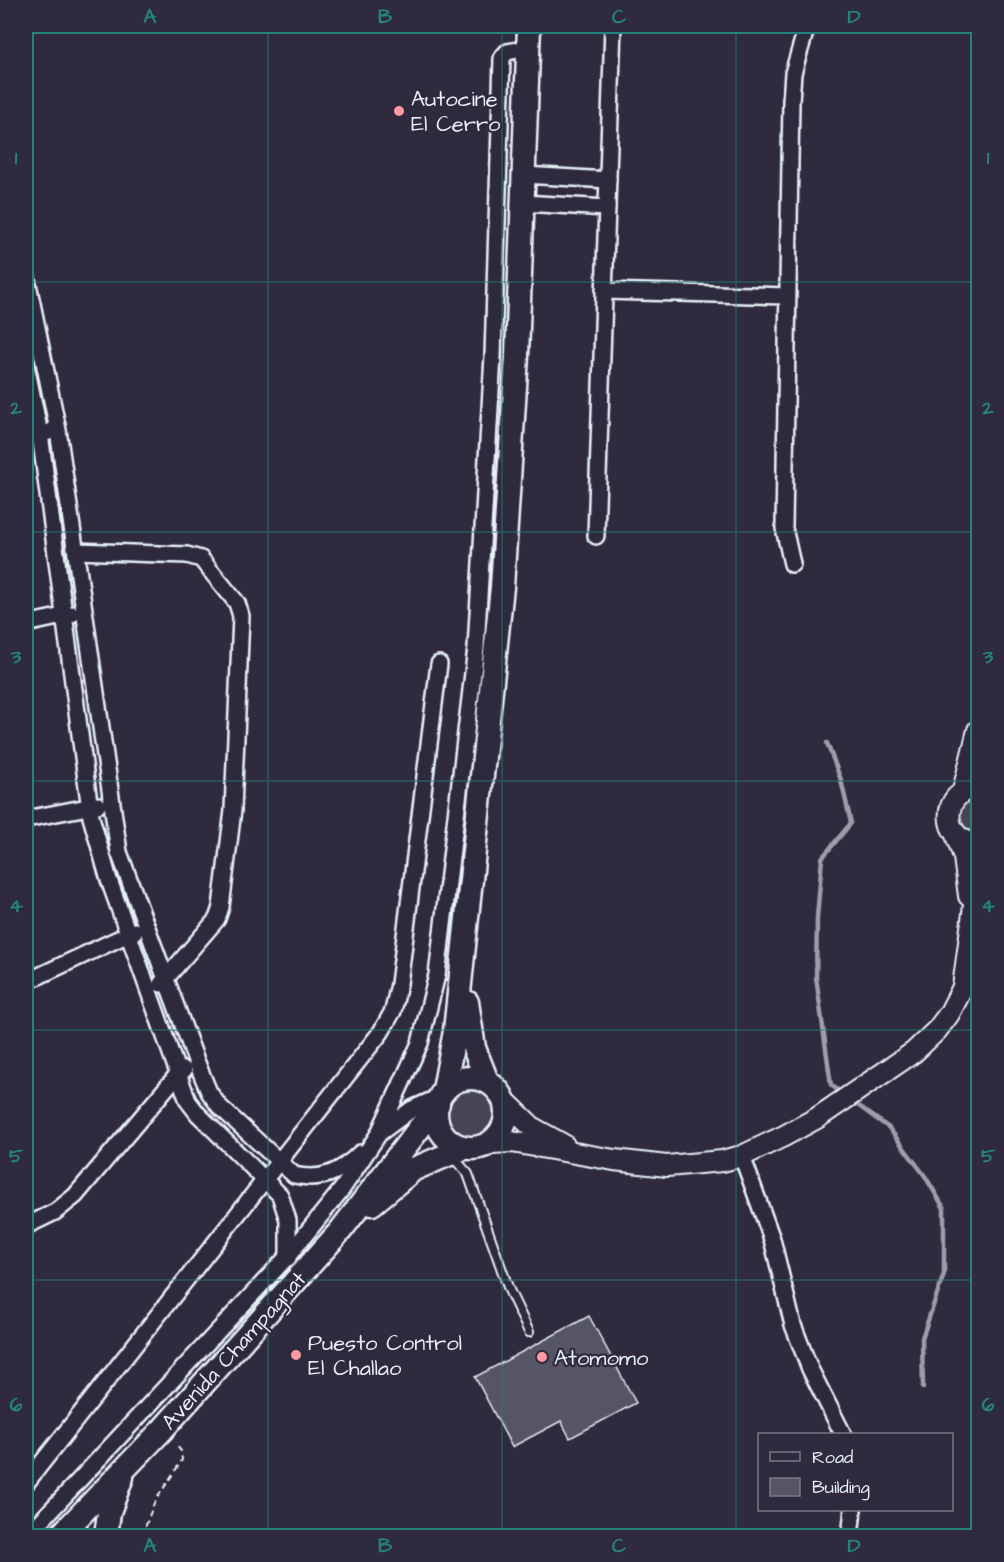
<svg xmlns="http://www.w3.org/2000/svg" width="1004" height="1562" font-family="'Architects Daughter',sans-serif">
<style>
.green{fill:#464455;stroke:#979aa6;stroke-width:1.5}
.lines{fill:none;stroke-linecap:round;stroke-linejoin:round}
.stream{stroke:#9c9fab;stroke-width:4.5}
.building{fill:#575565;stroke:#e8f1f8;stroke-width:1.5}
.service-casing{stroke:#e8f1f8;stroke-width:12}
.minor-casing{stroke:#e8f1f8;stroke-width:20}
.tertiary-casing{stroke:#e8f1f8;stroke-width:24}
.secondary-casing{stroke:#e8f1f8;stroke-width:27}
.path{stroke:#e8f1f8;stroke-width:2;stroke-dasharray:6 4.5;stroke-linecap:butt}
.service{stroke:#2f2a3d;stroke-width:8}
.minor{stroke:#2f2a3d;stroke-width:15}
.tertiary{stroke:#2f2a3d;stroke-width:20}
.secondary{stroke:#2f2a3d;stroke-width:22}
.grid{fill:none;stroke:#25827c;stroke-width:1.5;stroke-opacity:0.55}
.poi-dot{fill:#ff9aa2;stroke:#2f2a3d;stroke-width:2}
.labels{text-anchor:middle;stroke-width:4.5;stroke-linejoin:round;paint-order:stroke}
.poi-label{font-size:22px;fill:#e8f1f8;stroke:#2f2a3d;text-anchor:start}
.street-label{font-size:22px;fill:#e8f1f8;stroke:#2f2a3d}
.neatline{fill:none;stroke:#25827c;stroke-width:2}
.grid-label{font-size:20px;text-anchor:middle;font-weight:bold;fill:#25827c}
</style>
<rect width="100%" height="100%" fill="#2f2a3d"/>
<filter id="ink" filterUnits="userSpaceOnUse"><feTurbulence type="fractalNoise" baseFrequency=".0167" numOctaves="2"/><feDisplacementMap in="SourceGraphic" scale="12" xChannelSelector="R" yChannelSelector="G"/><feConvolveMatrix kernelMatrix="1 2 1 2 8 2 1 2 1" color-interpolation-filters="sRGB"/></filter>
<g filter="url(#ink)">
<g class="green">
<polygon points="978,792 978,839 965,837 955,804"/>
<circle cx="472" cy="1113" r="25"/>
</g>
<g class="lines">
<g class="stream">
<polyline points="827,743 841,780 851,823 822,858 817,918 816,977 831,1085 843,1094"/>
<polyline points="852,1101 889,1128 925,1176 944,1208 944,1274 922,1338 923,1388"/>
</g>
</g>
<polygon class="building" points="589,1316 636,1403 570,1438 561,1421 512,1447 475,1377"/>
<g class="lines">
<g class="service-casing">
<polyline id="service" points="453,1157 468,1174 509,1290 529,1332"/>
</g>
<g class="minor-casing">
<g id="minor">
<polyline points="524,175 608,180"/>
<polyline points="523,203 607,208"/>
<path d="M26,274L58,430L119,852L197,1063L209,1092L219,1106L294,1175C321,1181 340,1173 360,1153"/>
<polyline points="604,291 787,296"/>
<polyline points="26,365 40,434 91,817 109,880 188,1101 198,1114 280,1195 288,1220 288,1258"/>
<polyline points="26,436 49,432"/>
<polyline points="596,536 613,26"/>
<polyline points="76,551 187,555 201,559 237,603 241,616 233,810 221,907 217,919 161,984"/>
<polyline points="792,564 784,528 791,101 793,73 807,26"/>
<polyline points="26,624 72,614"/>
<polyline points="26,819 98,805"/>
<polyline points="26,982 135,931"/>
<polyline points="381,1132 412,1109 439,1097"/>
<polyline points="742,1156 772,1239 793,1325 810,1369 843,1434"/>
<polyline points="26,1226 55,1212 75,1196 178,1074 184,1070"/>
<polyline points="26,1483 381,1032 393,1011 399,984 439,664"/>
<polyline points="27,1536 288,1256 342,1189 378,1135 420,1043 437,975 476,648 493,356 502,58 507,52 528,48"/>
<polyline points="850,1536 853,1510"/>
</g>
</g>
<g class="tertiary-casing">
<g id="tertiary">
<path d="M978,788C940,789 940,843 978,843"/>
<polyline points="963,791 978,730"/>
<polyline points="956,835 964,857 969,896"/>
<polyline points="505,1101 533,1128 564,1145"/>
<polyline points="491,1143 512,1142 614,1160 667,1166 722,1161 742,1156 784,1136 817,1118 914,1052 937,1030 949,1014 963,987 978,876"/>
</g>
</g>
<g class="secondary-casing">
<g id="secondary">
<polyline points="467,1002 474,1048 487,1081"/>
<circle cx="471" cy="1113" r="35"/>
<polyline points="444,1090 455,1031 502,587 517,356 529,26"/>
<polyline points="372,1204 414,1169 464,1148"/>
<polyline points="60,1536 162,1430 341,1230 438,1104"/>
<polyline points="106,1536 109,1512 122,1477"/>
</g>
</g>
<polyline class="path" points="142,1536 154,1503 182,1460 181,1451 175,1444"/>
<use href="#service" class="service"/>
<use href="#minor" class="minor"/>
<use href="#tertiary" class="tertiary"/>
<use href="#secondary" class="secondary"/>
</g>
</g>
<path class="grid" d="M268,26V1536M502,26V1536M736,26V1536M26,282H978M26,532H978M26,781H978M26,1030H978M26,1280H978"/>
<g class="poi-dot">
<circle cx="399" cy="111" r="6"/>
<circle cx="296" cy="1355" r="6"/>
<circle cx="542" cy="1357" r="6"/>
</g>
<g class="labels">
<g class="poi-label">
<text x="411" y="106">Autocine<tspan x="411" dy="25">El Cerro</tspan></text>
<text x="308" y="1350">Puesto Control<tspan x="308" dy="25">El Challao</tspan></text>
<text x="554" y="1365">Atomomo</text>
</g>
<g class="street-label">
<text transform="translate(233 1350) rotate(-48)" y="8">Avenida Champagnat</text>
</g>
</g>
<rect width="1004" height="1562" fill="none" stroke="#2f2a3d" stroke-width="66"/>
<rect x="758" y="1433" width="195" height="78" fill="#2f2a3d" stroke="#797a88" stroke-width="1.5"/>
<rect x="770" y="1452" width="30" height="9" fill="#2f2a3d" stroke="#797a88" stroke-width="1.5"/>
<text x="812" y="1463" font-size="18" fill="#e8f1f8">Road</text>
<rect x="770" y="1478" width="30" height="18" fill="#575565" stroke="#797a88" stroke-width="1.5"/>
<text x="812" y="1493" font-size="18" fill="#e8f1f8">Building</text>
<rect x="33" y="33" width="938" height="1496" class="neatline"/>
<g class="grid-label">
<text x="150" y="23">A</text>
<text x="385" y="23">B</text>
<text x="619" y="23">C</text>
<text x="854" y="23">D</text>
<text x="16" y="164">1</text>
<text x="988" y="164">1</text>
<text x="16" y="414">2</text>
<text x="988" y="414">2</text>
<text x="16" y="663">3</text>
<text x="988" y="663">3</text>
<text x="16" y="912">4</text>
<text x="988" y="912">4</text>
<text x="16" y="1162">5</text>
<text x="988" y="1162">5</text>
<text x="16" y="1411">6</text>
<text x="988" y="1411">6</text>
<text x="150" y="1552">A</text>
<text x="385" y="1552">B</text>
<text x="619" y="1552">C</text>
<text x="854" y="1552">D</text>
</g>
</svg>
